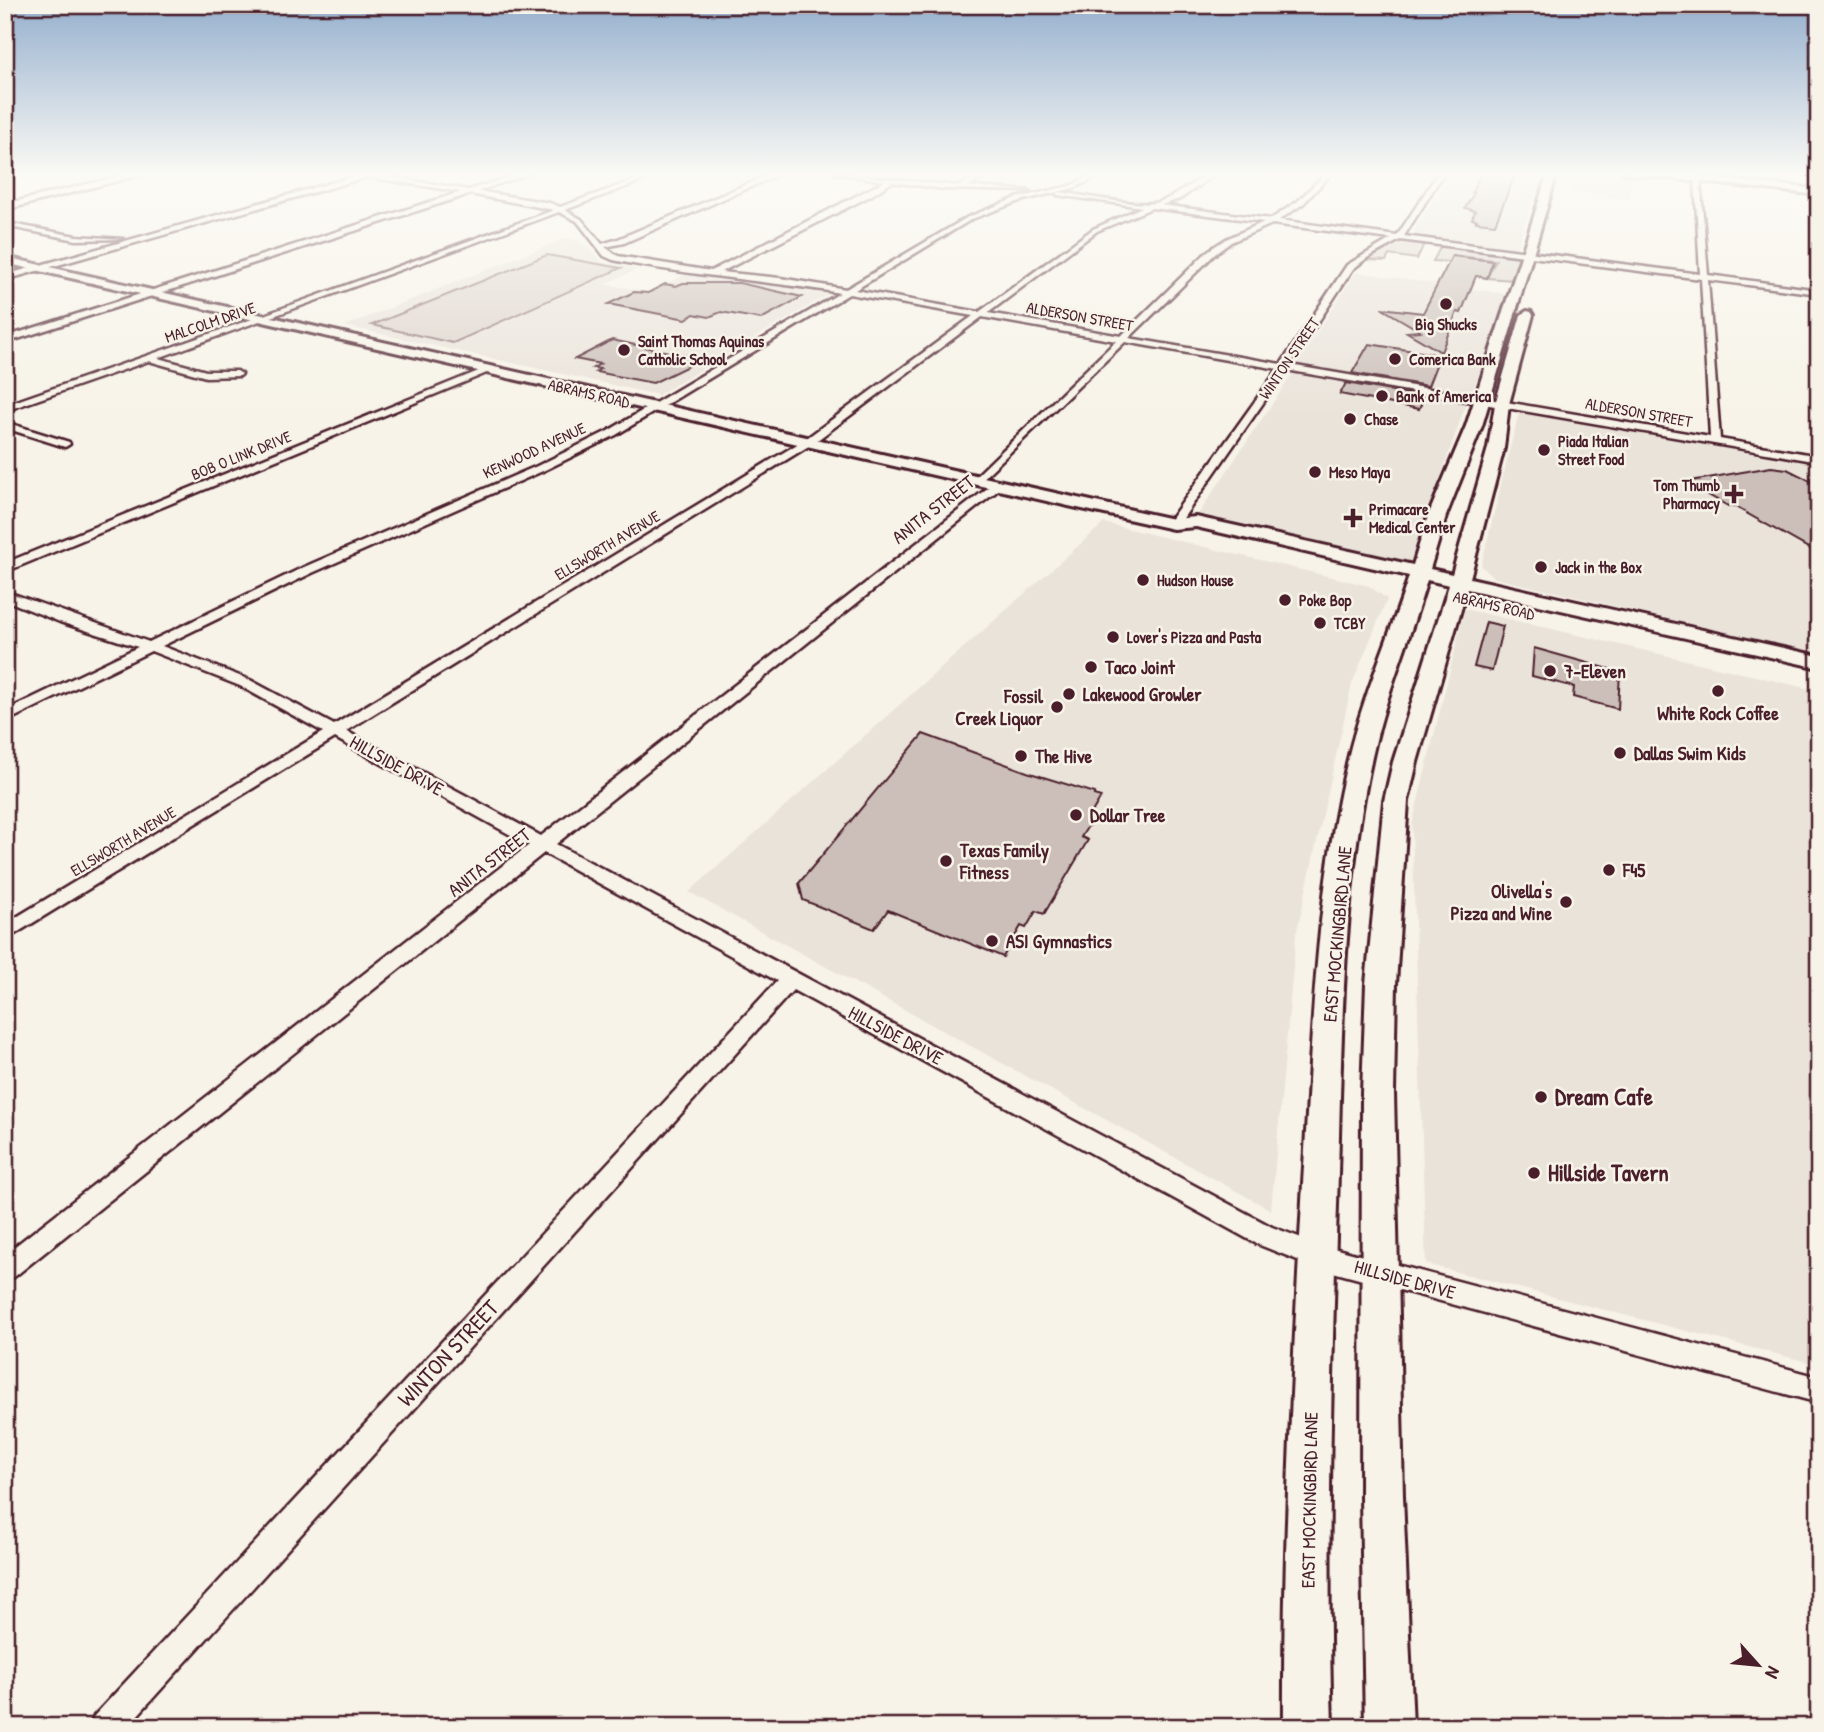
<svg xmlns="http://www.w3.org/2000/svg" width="1824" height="1732" font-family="'Patrick Hand',sans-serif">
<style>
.built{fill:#eae3da}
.green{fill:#ded4cc;stroke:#947a7c;stroke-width:2}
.building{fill:#ccbfb9;stroke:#4a1f2b;stroke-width:2}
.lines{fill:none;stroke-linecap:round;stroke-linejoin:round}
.minor-casing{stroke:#4a1f2b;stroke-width:5}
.tertiary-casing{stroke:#4a1f2b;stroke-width:5}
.secondary-casing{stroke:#4a1f2b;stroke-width:6}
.minor{fill:#f7f3e8;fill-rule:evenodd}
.tertiary{fill:#f7f3e8;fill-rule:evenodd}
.secondary{fill:#f7f3e8;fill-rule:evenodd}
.poi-dot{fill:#4a1f2b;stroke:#f7f3e8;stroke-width:2.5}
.labels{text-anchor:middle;stroke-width:5;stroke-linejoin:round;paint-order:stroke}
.far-street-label{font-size:16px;fill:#4a1f2b;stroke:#f7f3e8}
.far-poi-label{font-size:16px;font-weight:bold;fill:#4a1f2b;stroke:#f7f3e8;text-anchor:start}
.street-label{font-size:19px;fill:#4a1f2b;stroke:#f7f3e8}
.poi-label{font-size:19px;font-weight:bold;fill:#4a1f2b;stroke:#f7f3e8;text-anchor:start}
.near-poi-label{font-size:23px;font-weight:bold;fill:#4a1f2b;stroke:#f7f3e8;text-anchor:start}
.near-street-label{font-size:23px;fill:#4a1f2b;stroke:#f7f3e8}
</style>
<rect width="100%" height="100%" fill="#f7f3e8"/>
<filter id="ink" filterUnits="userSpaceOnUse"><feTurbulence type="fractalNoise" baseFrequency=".0143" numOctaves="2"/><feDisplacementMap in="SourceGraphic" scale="14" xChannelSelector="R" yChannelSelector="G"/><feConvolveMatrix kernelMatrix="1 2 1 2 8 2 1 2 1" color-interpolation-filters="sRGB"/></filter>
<g filter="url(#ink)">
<g class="built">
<polygon points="1449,173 1543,173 1516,249 1411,236"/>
<polygon points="1577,173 1632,176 1630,199 1571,193"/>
<polygon points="566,238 580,241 603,262 638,269 605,284 648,292 687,274 721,280 760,281 829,294 658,395 345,326"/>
<polygon points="1356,272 1508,294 1471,395 1296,365"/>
<polygon points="1293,373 1466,404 1410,564 1197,516"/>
<polygon points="1519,412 1819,465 1819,654 1495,578 1481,566"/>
<polygon points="1104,523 1369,586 1387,599 1352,684 1296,935 1271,1210 689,892"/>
<polygon points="1465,609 1819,691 1819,1365 1426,1264 1412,825"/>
</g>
<g class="green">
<polygon points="1403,240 1520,255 1513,280 1487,278 1496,260 1452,255 1449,262 1433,261 1441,246 1424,244 1417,259 1389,255 1386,261 1367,260"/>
<polygon points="547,255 621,268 453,343 372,325"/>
</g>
<g class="building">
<polygon points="1481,173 1516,173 1495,224 1476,222 1477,220 1472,219 1475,211 1465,208 1474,193 1472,192"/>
<polygon points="1452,256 1493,261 1487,278 1476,276 1461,313 1457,312 1441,352 1407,332 1420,331 1381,308 1423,313"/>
<polygon points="683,283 739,283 802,297 761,319 721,312 709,317 694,314 686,319 608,304 634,292 648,293 665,284 676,286"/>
<polygon points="612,340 697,358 688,363 692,364 653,383 596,372 600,369 593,368 600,364 575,359"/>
<polygon points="1369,344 1440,355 1428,386 1352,373"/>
<polygon points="1346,383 1424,397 1419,409 1340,394"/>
<polygon points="1771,467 1787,469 1819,485 1819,554 1732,505 1728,506 1685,482"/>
<polygon points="1486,622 1503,626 1492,671 1474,667"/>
<polygon points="1534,648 1620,672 1618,709 1573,697 1574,687 1532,676"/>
<polygon points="923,734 1027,772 1095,793 1094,795 1101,797 1086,822 1090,823 1081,837 1088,840 1044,914 1036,911 1026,928 1021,926 1003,957 888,910 874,929 803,900 799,883"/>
</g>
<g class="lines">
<g class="minor-casing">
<g id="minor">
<path d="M353,173H368L469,190L521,173H531L478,191L550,203L560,207L654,173H663L565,210L581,219L602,244L618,239L773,173H782L624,243L605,247L618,256L711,271L885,181L833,173L959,186L983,173H991L968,186L1030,191L944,189L892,182L872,195L721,272L780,278L846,289L968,217L1016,198L1070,186L1096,173H1104L1074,188L1020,201L972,219L855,290L979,312L1093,229L1142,207L1057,195L1059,192C1081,195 1134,206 1153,203C1177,200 1199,173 1217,173L1180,199L1161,205L1271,219L1298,201L1326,173H1332L1303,204L1279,220L1397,236L1438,173H1444L1404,236L1700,274L1695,180L1700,179L1708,275L1819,290V294L1708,280L1720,439L1819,456V462L1286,370L1177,527L1173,528L1167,524L1278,369L1125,342L978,483L974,482V478L1116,341L982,317L812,444L346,731L541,836L994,483H1002V487L556,844L1272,1227L1318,1244L1819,1377V1403L1318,1268L1257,1244L793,990L127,1727H89L94,1716L777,981L544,853L14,1277L5,1281V1254L529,845L335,738L5,940V924L323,732L240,686L151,651L5,722V711L138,647L60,622L5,600V591L149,642L304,567L537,466L608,431L840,293C765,280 688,276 613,260L604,256L577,221L559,212L158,358L206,371H237L242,374L240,376L206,377L149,361L5,411V405L261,316L554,210L470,194L5,343V337L461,192L368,177L5,280V275L359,175ZM1152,208L1264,222L1226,239L1209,250L1121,336L988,313L1097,231ZM1272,224L1391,239L1347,265L1281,364L1129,338L1215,254L1231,242ZM1400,240L1701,279L1710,437L1290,365L1353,269L1367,258ZM849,294L973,316L804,440L334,725L250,680L162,646L312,573L545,470L616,435Z"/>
<polygon points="1814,173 1819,173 1819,180 1817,179"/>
<polygon points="12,224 76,236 123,239 76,240 10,227"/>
<polygon points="486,368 494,370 5,572 5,563"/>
<polygon points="5,422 69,442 70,444 65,447 5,428"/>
</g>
</g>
<g class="tertiary-casing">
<polygon id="tertiary" points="133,173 148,173 5,210 5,204"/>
</g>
<g class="secondary-casing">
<g id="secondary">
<path d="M1548,173H1557L1482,426L1446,516L1430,569L1452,574L1488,448L1495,404L1521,315L1527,311L1531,312L1533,315L1509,404L1504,448L1470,578L1819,656V668L1467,589L1417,762L1408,801L1396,984L1394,1093L1403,1496L1413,1727H1365L1361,1496L1362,1093L1366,984L1384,801L1393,762L1449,585L1427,580C1410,639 1385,696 1372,757C1342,894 1342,1035 1338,1174C1332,1358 1326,1542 1332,1727H1284C1283,1545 1293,1364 1303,1183C1312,1041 1315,897 1348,759C1363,695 1390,637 1409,576L1196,527L1173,529L1073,507L5,263V257L1073,497L1173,519L1196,517L1413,565L1428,516L1466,426Z"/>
<polygon points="1623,173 1657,173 1819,189 1819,195"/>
</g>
</g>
<use href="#minor" class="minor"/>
<use href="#tertiary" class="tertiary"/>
<use href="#secondary" class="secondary"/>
</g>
</g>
<linearGradient id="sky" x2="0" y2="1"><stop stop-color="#96b0ce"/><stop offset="0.42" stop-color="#fbfaf5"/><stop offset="1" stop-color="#fbfaf5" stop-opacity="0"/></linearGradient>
<rect width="1824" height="416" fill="url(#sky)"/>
<g class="poi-dot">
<circle cx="1446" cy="304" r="7"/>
<circle cx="624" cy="350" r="7"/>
<circle cx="1395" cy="359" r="7"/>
<circle cx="1382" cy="396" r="7"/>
<circle cx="1350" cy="419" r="7"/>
<circle cx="1544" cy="450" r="7"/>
<circle cx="1315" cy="472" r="7"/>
<path d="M1730.5 483.5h7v7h7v7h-7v7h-7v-7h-7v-7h7z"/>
<path d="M1349.5 507.5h7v7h7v7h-7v7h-7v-7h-7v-7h7z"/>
<circle cx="1541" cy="567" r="7"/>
<circle cx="1143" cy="580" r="7"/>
<circle cx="1285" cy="600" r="7"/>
<circle cx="1320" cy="623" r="7"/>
<circle cx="1113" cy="637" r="7"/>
<circle cx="1091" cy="667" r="7"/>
<circle cx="1550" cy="671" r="7"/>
<circle cx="1718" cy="691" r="7"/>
<circle cx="1069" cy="694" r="7"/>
<circle cx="1057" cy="707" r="7"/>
<circle cx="1620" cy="753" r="7"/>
<circle cx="1021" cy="756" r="7"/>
<circle cx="1076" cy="815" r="7"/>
<circle cx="946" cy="861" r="7"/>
<circle cx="1609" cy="870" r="7"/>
<circle cx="1566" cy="902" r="7"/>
<circle cx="992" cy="941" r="7"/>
<circle cx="1541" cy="1097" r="7"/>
<circle cx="1534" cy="1173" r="7"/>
</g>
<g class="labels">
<g class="far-street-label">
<text transform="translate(1080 316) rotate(10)" y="6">ALDERSON STREET</text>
<text transform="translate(210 322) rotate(-19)" y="6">MALCOLM DRIVE</text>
<text transform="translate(1289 358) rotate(-56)" y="6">WINTON STREET</text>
<text transform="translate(589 393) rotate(13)" y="6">ABRAMS ROAD</text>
<text transform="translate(1639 412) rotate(10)" y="6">ALDERSON STREET</text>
<text transform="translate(534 450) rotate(-25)" y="6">KENWOOD AVENUE</text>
<text transform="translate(241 455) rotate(-22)" y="6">BOB O LINK DRIVE</text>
<text transform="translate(607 545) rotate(-31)" y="6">ELLSWORTH AVENUE</text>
<text transform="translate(1494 605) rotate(13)" y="6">ABRAMS ROAD</text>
<text transform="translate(123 841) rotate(-31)" y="6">ELLSWORTH AVENUE</text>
</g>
<g class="far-poi-label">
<text x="1446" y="330" text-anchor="middle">Big Shucks</text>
<text x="638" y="347">Saint Thomas Aquinas<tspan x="638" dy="18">Catholic School</tspan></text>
<text x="1409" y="365">Comerica Bank</text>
<text x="1396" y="402">Bank of America</text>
<text x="1364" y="425">Chase</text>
<text x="1558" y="447">Piada Italian<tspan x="1558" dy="18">Street Food</tspan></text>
<text x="1329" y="478">Meso Maya</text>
<text x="1720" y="491" text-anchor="end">Tom Thumb<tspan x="1720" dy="18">Pharmacy</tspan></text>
<text x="1369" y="515">Primacare<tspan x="1369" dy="18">Medical Center</tspan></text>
<text x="1555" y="573">Jack in the Box</text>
<text x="1157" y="586">Hudson House</text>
<text x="1299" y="606">Poke Bop</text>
<text x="1334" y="629">TCBY</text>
<text x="1127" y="643">Lover's Pizza and Pasta</text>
</g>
<g class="street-label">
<text transform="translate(933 509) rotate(-38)" y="7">ANITA STREET</text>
<text transform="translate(397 765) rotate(29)" y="7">HILLSIDE DRIVE</text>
<text transform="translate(489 862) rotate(-38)" y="7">ANITA STREET</text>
<text transform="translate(1337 934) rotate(-85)" y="7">EAST MOCKINGBIRD LANE</text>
<text transform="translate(896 1035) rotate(28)" y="7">HILLSIDE DRIVE</text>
<text transform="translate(1405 1279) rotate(15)" y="7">HILLSIDE DRIVE</text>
<text transform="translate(1309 1500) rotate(-89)" y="7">EAST MOCKINGBIRD LANE</text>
</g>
<g class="poi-label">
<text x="1105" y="674">Taco Joint</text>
<text x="1564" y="678">7-Eleven</text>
<text x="1083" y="701">Lakewood Growler</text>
<text x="1043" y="703" text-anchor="end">Fossil<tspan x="1043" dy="22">Creek Liquor</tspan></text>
<text x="1718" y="720" text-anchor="middle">White Rock Coffee</text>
<text x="1634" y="760">Dallas Swim Kids</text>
<text x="1035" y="763">The Hive</text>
<text x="1090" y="822">Dollar Tree</text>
<text x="960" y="857">Texas Family<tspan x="960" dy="22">Fitness</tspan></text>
<text x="1623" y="877">F45</text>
<text x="1552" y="898" text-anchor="end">Olivella's<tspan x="1552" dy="22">Pizza and Wine</tspan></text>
<text x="1006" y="948">ASI Gymnastics</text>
</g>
<g class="near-poi-label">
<text x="1555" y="1105">Dream Cafe</text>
<text x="1548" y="1181">Hillside Tavern</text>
</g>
<g class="near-street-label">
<text transform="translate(448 1353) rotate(-47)" y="8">WINTON STREET</text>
</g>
</g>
<rect width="1824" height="1732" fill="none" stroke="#f7f3e8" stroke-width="28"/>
<rect x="14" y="14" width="1796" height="1704" fill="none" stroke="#4a1f2b" stroke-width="2.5" filter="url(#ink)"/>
<g transform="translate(1758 1665) rotate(117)" stroke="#f7f3e8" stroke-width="5" paint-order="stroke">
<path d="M0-5L12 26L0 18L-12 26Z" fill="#4a1f2b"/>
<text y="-10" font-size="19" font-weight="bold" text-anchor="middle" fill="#4a1f2b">N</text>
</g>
</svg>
